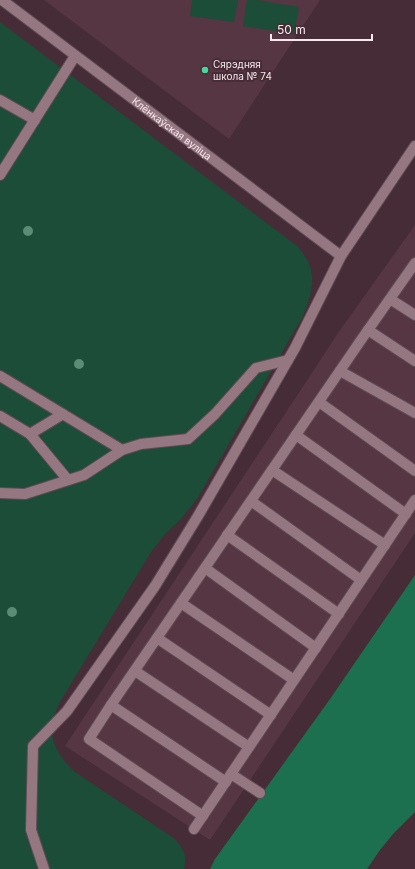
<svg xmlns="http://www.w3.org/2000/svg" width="415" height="869" font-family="Inter,sans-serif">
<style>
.built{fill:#553642}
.green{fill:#1b4d38}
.forest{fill:#1c704f}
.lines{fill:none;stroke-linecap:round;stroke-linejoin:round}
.minor-casing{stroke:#604b54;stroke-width:12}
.minor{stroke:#957782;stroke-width:10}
.tree{fill:#5b8c75}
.poi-dot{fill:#4bd49b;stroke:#462c36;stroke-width:1.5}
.labels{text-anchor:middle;stroke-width:4;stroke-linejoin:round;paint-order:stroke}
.poi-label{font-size:10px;fill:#f8e7ed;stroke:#462c36;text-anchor:start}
.street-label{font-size:10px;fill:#f8e7ed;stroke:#462c36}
</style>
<rect width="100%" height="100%" fill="#462c36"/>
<g class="built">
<polygon points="44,0 320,0 229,139"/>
<polygon points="415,225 415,533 210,840 65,746 308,379 338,333"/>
</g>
<g class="green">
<polygon points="192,0 238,0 234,22 190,16"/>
<polygon points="247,0 257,0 299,7 294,34 243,26"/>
<path d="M0,22L297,246C303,253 309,261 311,270C315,286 308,304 302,318L197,499L181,519L165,534L151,552L60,702C58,707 55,712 54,717C47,739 59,757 75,772L175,839C184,850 187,854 184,869H0Z"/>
</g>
<polygon class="forest" points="415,575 415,812 393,834 380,850 367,869 210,869 215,859 330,699"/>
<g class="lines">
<g class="minor-casing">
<g id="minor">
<path id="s1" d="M2,0L341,256"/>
<polyline points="0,100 35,120"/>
<polyline points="0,175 75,56"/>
<polyline points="390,299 415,315"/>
<polyline points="368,330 415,361"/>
<polyline points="340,371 415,413"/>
<polyline points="0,376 122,450"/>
<polyline points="319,402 415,471"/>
<polyline points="0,416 30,434 63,414"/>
<polyline points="30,434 68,480"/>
<polyline points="296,435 406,514"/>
<polyline points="272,470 385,545"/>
<polyline points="0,493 25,494 84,475 122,450 141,444 188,439 215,414 256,368 288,360"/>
<polyline points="251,501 361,580"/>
<polyline points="227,535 339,614"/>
<polyline points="205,568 316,648"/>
<polyline points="181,603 294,680"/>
<polyline points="157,638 271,715"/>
<polyline points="135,671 249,747"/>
<polyline points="111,705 226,782"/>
<polyline points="231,774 260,793"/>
<polyline points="203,816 89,739 111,705 361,340 415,263"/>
<polyline points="194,829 415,500"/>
<polyline points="44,869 31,830 33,746 67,711 155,586 198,516 295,348 341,256 415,146"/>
</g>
</g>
<use href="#minor" class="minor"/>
</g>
<g class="tree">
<circle cx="28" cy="231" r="5"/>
<circle cx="79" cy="364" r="5"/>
<circle cx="12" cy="612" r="5"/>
</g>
<circle class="poi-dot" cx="205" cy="70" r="4"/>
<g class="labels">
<g class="poi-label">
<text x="213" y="68">Сярэдняя<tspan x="213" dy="12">школа № 74</tspan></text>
</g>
<g class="street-label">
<text dy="4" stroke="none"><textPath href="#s1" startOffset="213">Клёнкаўская вуліца</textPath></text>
</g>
</g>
<path d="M271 34v6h101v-6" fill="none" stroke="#f8e7ed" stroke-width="2"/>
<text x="277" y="34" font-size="12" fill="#f8e7ed" stroke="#462c36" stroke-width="3" paint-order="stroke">50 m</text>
</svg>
